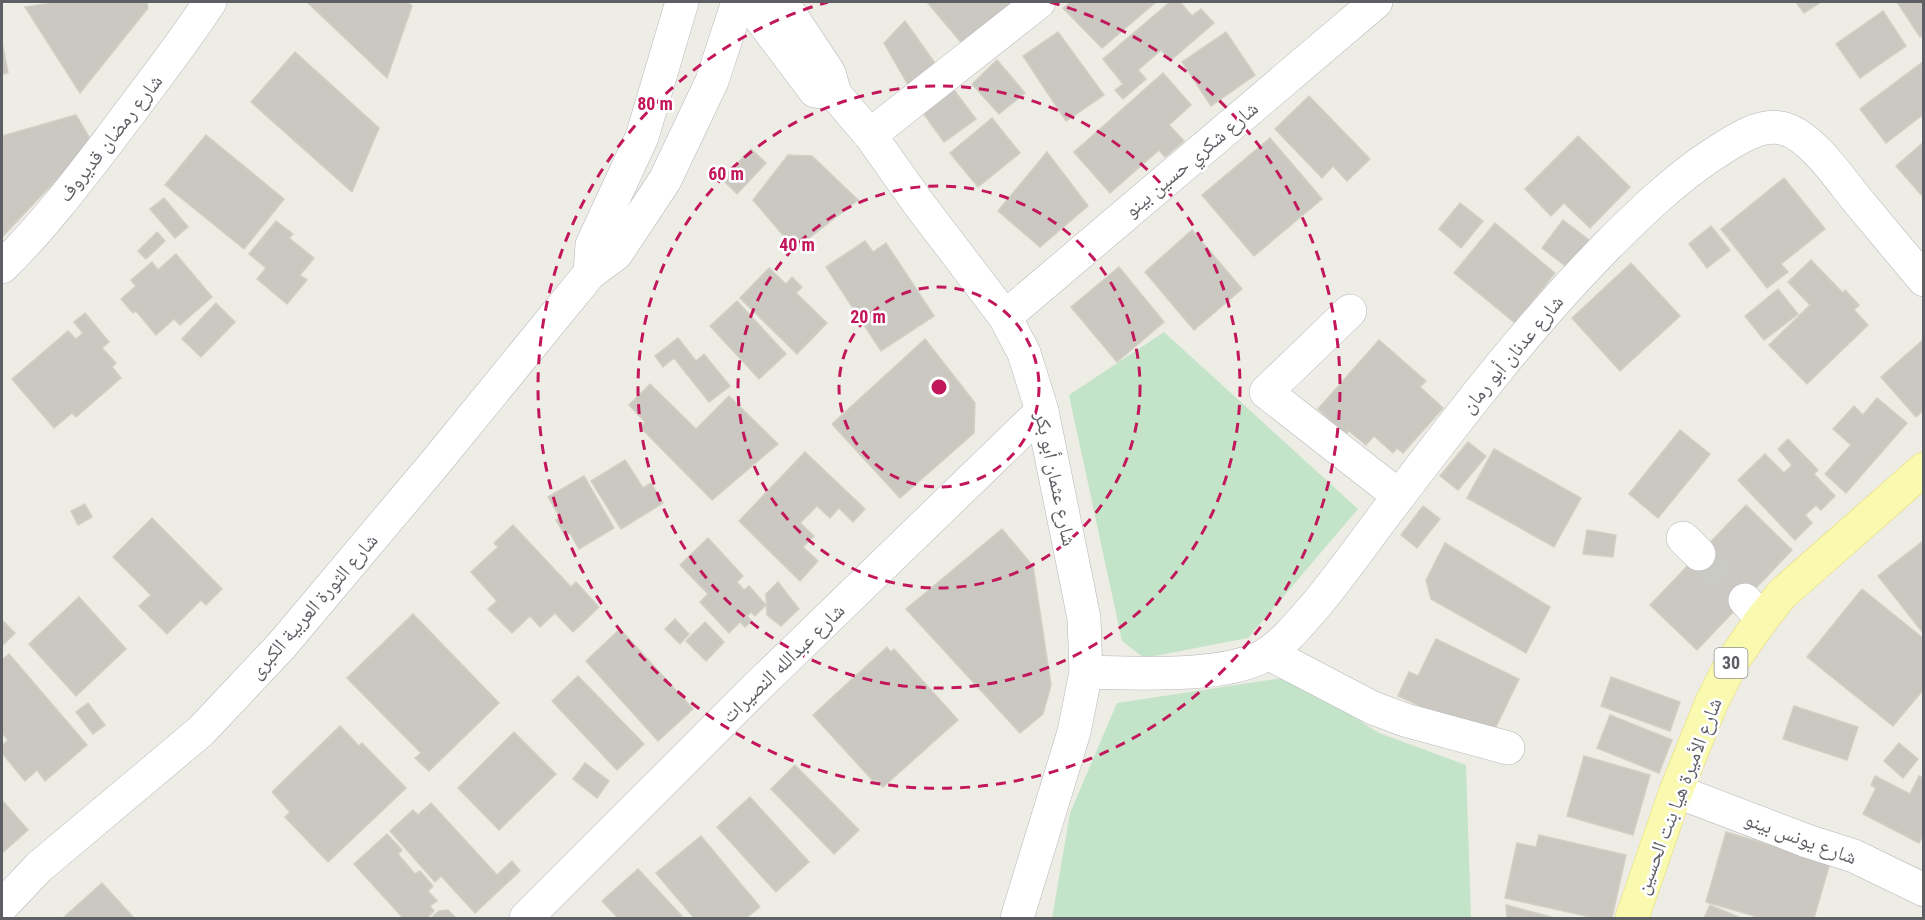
<svg xmlns="http://www.w3.org/2000/svg" width="1925" height="920" font-family="'Roboto Condensed','Noto Naskh Arabic',sans-serif">
<style>
.green{fill:#c3e4c9}
.building{fill:#cac8c1;stroke:#d2d0c4;stroke-width:1.5}
.lines{fill:none;stroke-linecap:round;stroke-linejoin:round}
.minor-tunnel{stroke:#cacac5;stroke-width:33;stroke-dasharray:33 16;stroke-linecap:butt}
.minor-casing{stroke:#b5b6bb;stroke-width:34}
.major-casing{stroke:#e7d765;stroke-width:34}
.minor{stroke:#fff;stroke-width:33}
.major{stroke:#f9f9af;stroke-width:33}
.ring{fill:none;stroke:#c2185b;stroke-width:3;stroke-dasharray:10 8}
.labels{text-anchor:middle;stroke-width:5;stroke-linejoin:round;paint-order:stroke}
.shield{fill:#fff;stroke:#8e8f92;stroke-width:1.5}
.shield-label{font-size:18px;font-weight:bold;fill:#5d5f64}
.street-label{font-size:20px;fill:#5d5f64;stroke:#fff}
.centre{fill:#c2185b;stroke:#fff;stroke-width:3}
.ring-label{font-size:18px;text-anchor:middle;font-weight:bold;fill:#c2185b;stroke:#fff;stroke-width:5;stroke-linejoin:round;paint-order:stroke}
</style>
<rect width="100%" height="100%" fill="#eeede5"/>
<g class="green">
<polygon points="1164,332 1358,509 1248,638 1144,658 1122,641 1069,395"/>
<polygon points="1289,677 1379,733 1466,765 1471,918 1052,918 1070,813 1117,703"/>
</g>
<g class="building">
<polygon points="57,2 147,2 148,8 80,93 25,7"/>
<polygon points="307,2 407,2 412,6 387,78"/>
<polygon points="927,2 1017,2 964,46"/>
<polygon points="1071,2 1156,2 1102,48 1063,8"/>
<polygon points="1170,2 1180,2 1192,16 1201,9 1214,23 1171,60 1161,50 1138,70 1146,79 1123,99 1115,90 1123,84 1103,59"/>
<polygon points="1796,2 1821,2 1804,13"/>
<polygon points="1897,2 1924,2 1924,34 1920,37"/>
<polygon points="1883,11 1906,46 1860,78 1836,44"/>
<polygon points="905,21 937,66 911,90 884,43"/>
<polygon points="1058,32 1104,95 1066,121 1023,56"/>
<polygon points="1226,32 1255,75 1211,106 1182,62"/>
<polygon points="2,42 8,73 2,74"/>
<polygon points="295,52 379,128 352,192 251,102"/>
<polygon points="997,60 1025,93 999,114 972,84"/>
<polygon points="1924,61 1924,114 1886,143 1860,109"/>
<polygon points="1163,73 1191,105 1169,125 1184,141 1165,157 1159,150 1110,193 1074,152"/>
<polygon points="954,90 976,119 944,142 923,113"/>
<polygon points="1309,96 1370,159 1347,181 1333,166 1322,178 1275,129"/>
<polygon points="76,115 92,142 2,237 2,136"/>
<polygon points="992,118 1020,153 978,187 950,153"/>
<polygon points="206,135 284,199 244,249 165,185"/>
<polygon points="1578,136 1630,187 1590,228 1564,203 1551,216 1525,189"/>
<polygon points="1270,138 1322,199 1254,256 1202,195"/>
<polygon points="1924,142 1924,198 1896,166"/>
<polygon points="751,149 766,163 737,194 722,179"/>
<polygon points="1047,152 1088,206 1040,247 998,211"/>
<polygon points="788,155 812,156 858,200 795,249 753,200"/>
<polygon points="1784,178 1825,229 1781,264 1788,272 1767,288 1721,229"/>
<polygon points="164,198 188,227 175,238 150,209"/>
<polygon points="1460,203 1483,221 1461,248 1439,229"/>
<polygon points="1563,220 1589,240 1568,268 1542,248"/>
<polygon points="276,221 293,234 289,238 314,258 300,275 307,280 287,304 257,279 266,268 249,254"/>
<polygon points="1495,223 1555,273 1515,323 1454,273"/>
<polygon points="1711,226 1730,250 1707,268 1689,244"/>
<polygon points="1192,230 1242,289 1194,330 1145,272"/>
<polygon points="157,232 165,241 146,259 138,251"/>
<polygon points="865,241 873,252 886,243 934,316 881,351 826,267"/>
<polygon points="176,254 212,297 180,325 174,319 156,335 136,311 133,313 121,299 136,286 131,280 152,262 158,270"/>
<polygon points="1811,260 1843,293 1845,290 1859,305 1854,310 1868,325 1807,384 1769,345 1810,305 1788,282"/>
<polygon points="1631,263 1680,316 1620,371 1572,318"/>
<polygon points="1119,267 1164,322 1117,362 1071,307"/>
<polygon points="769,268 786,284 792,277 802,287 796,293 827,323 797,354 740,298"/>
<polygon points="1778,289 1798,314 1764,340 1745,316"/>
<polygon points="737,301 786,354 759,379 710,326"/>
<polygon points="216,303 235,322 201,357 182,339"/>
<polygon points="85,313 109,342 102,348 116,363 112,367 121,378 76,417 72,413 54,428 12,379 68,331 76,339 83,333 74,322"/>
<polygon points="678,338 696,361 704,354 730,386 709,402 674,358 663,367 655,356"/>
<polygon points="925,339 975,403 974,433 900,498 832,424"/>
<polygon points="1924,339 1924,410 1916,417 1881,377"/>
<polygon points="1379,340 1426,381 1420,387 1443,408 1403,453 1397,448 1393,453 1374,436 1366,445 1349,431 1346,434 1318,409"/>
<polygon points="650,384 696,429 729,396 778,444 712,500 640,427 645,422 629,405"/>
<polygon points="1877,398 1907,423 1846,493 1825,474 1851,445 1833,429 1854,406 1863,415"/>
<polygon points="1680,430 1710,454 1658,518 1629,494"/>
<polygon points="1788,439 1818,470 1814,474 1835,496 1821,510 1816,505 1805,515 1812,523 1795,540 1738,480 1765,454 1784,473 1792,465 1778,449"/>
<polygon points="1468,442 1486,456 1458,490 1440,476"/>
<polygon points="1494,449 1581,498 1554,547 1467,498"/>
<polygon points="805,452 865,509 853,522 839,508 830,518 817,506 800,523 814,536 803,547 818,561 800,581 739,521"/>
<polygon points="625,460 643,488 651,483 663,503 621,529 591,481"/>
<polygon points="584,476 614,528 579,549 570,533 565,535 556,520 560,517 548,497"/>
<polygon points="85,504 92,517 78,525 71,511"/>
<polygon points="1746,505 1792,550 1697,650 1650,605"/>
<polygon points="1423,506 1440,519 1417,548 1401,535"/>
<polygon points="152,518 222,589 206,605 201,600 167,634 139,606 151,595 113,557"/>
<polygon points="513,525 571,587 576,582 599,607 573,632 555,613 540,627 530,616 512,633 488,609 497,601 471,572 498,547 494,543"/>
<polygon points="1002,529 1033,566 1051,685 1043,714 1020,733 906,609"/>
<polygon points="1587,530 1616,535 1613,557 1583,554"/>
<polygon points="708,538 743,576 737,582 744,590 749,586 766,605 755,616 751,612 747,616 752,621 745,627 740,622 729,633 700,602 708,594 680,565"/>
<polygon points="1923,541 1924,542 1924,634 1878,576"/>
<polygon points="1445,543 1550,607 1526,653 1431,599 1426,580"/>
<polygon points="778,582 799,609 781,626 767,615 766,594"/>
<polygon points="1862,589 1924,639 1924,689 1893,726 1807,657"/>
<polygon points="79,597 126,649 76,696 29,644"/>
<polygon points="413,614 499,703 429,771 415,758 421,753 347,678"/>
<polygon points="675,619 689,634 680,644 665,629"/>
<polygon points="2,620 15,633 2,646"/>
<polygon points="705,622 724,642 706,661 686,641"/>
<polygon points="620,629 693,709 658,741 586,661"/>
<polygon points="1436,639 1519,679 1491,737 1452,721 1398,696 1409,672 1418,676"/>
<polygon points="887,647 891,652 894,649 958,720 883,787 876,780 874,782 813,715"/>
<polygon points="9,654 87,745 45,781 37,770 25,781 2,753 2,746 8,740 2,733 2,660"/>
<polygon points="578,676 644,744 617,770 552,701"/>
<polygon points="1611,677 1680,702 1670,731 1601,706"/>
<polygon points="88,703 105,725 93,734 76,712"/>
<polygon points="1794,706 1858,727 1847,760 1783,739"/>
<polygon points="1610,715 1672,740 1659,773 1597,748"/>
<polygon points="340,726 359,746 362,743 406,788 328,862 285,817 290,812 272,792"/>
<polygon points="514,732 556,774 499,830 458,788"/>
<polygon points="1899,743 1918,759 1903,778 1884,761"/>
<polygon points="1584,756 1650,775 1633,835 1567,816"/>
<polygon points="585,763 609,781 597,798 573,779"/>
<polygon points="795,765 859,830 834,854 771,789"/>
<polygon points="1875,776 1910,794 1919,776 1924,778 1924,834 1919,843 1863,814 1876,788 1871,785"/>
<polygon points="750,797 809,862 776,892 717,827"/>
<polygon points="2,800 28,830 2,853"/>
<polygon points="431,803 497,875 512,861 520,871 475,913 441,876 435,882 390,831 413,810 418,815"/>
<polygon points="1726,832 1830,863 1814,918 1761,918 1706,902"/>
<polygon points="387,834 402,850 398,854 415,874 420,871 433,886 428,891 437,901 430,906 434,911 427,918 403,918 354,864"/>
<polygon points="1539,835 1626,855 1612,918 1595,918 1505,898 1517,843 1536,847"/>
<polygon points="701,836 760,907 746,918 694,918 656,873"/>
<polygon points="638,869 682,916 679,918 618,918 602,901"/>
<polygon points="102,883 134,918 63,918"/>
<polygon points="1506,905 1555,918 1507,918"/>
<polygon points="1710,905 1741,918 1704,918"/>
<polygon points="448,910 456,918 431,918 439,911"/>
</g>
<g class="lines">
<polyline class="minor-tunnel" points="1699,554 1745,600"/>
<g class="minor-casing">
<g id="minor">
<polyline points="748,2 815,91 835,94"/>
<polyline points="782,2 829,73 835,94 870,135 919,204 1005,317 1024,353 1042,411 1084,618 1086,672 1074,732 1017,918"/>
<polyline points="870,135 1039,2"/>
<path d="M2,267C44,226 80,178 116,131C148,88 181,46 210,2"/>
<polyline points="590,273 592,245 642,137 682,2"/>
<polyline points="1350,311 1266,392 1399,496"/>
<polyline points="1005,317 1376,2"/>
<polyline points="1683,538 1699,554"/>
<polyline points="1745,600 1762,619"/>
<polyline points="1268,653 1373,708 1405,720 1508,748"/>
<path d="M1086,672C1133,673 1227,679 1267,654C1285,642 1301,622 1316,605C1345,570 1371,532 1399,496C1465,409 1532,322 1608,245C1640,213 1674,180 1712,155C1732,142 1761,121 1785,129C1812,137 1840,179 1858,201C1880,227 1902,254 1924,280"/>
<polyline points="1676,791 1807,841 1854,856 1924,890"/>
<polyline points="2,906 39,867 201,731 282,645 435,463 590,273 616,254 665,180 712,81 738,2"/>
<polyline points="526,918 757,687 1042,411"/>
</g>
</g>
<g class="major-casing">
<polyline id="major" points="1632,918 1676,791 1711,704 1732,662 1762,619 1782,594 1924,469"/>
</g>
<use href="#minor" class="minor"/>
<use href="#major" class="major"/>
</g>
<g class="ring">
<circle cx="939" cy="387" r="100"/>
<circle cx="939" cy="387" r="201"/>
<circle cx="939" cy="387" r="301"/>
<path d="M1050 2A401 401 0 1 1 828 2"/>
</g>
<g class="labels">
<rect class="shield" x="1714.5" y="648" width="33" height="30" rx="4.5"/>
<g class="shield-label">
<text x="1731" y="669">30</text>
</g>
<g class="street-label">
<text transform="translate(110 138) rotate(-52)" y="7">شارع رمضان قديروف</text>
<text transform="translate(1191 159) rotate(-40)" y="7">شارع شكري حسين بينو</text>
<text transform="translate(1512 354) rotate(-50)" y="7">شارع عدنان أبو رمان</text>
<text transform="translate(1056 479) rotate(78)" y="7">شارع عثمان أبو بكر</text>
<text transform="translate(313 606) rotate(-49)" y="7">شارع الثورة العربية الكبرى</text>
<text transform="translate(783 663) rotate(-44)" y="7">شارع عبدالله النصيرات</text>
<text transform="translate(1678 796) rotate(-69)" y="7">شارع الأميرة هيا بنت الحسين</text>
<text transform="translate(1801 838) rotate(20)" y="7">شارع يونس بينو</text>
</g>
</g>
<circle cx="939" cy="387" r="9" class="centre"/>
<g class="ring-label">
<text x="655" y="110">80 m</text>
<text x="726" y="180">60 m</text>
<text x="797" y="251">40 m</text>
<text x="868" y="323">20 m</text>
</g>
<rect width="1925" height="920" fill="none" stroke="#5d5f64" stroke-width="6"/>
</svg>
